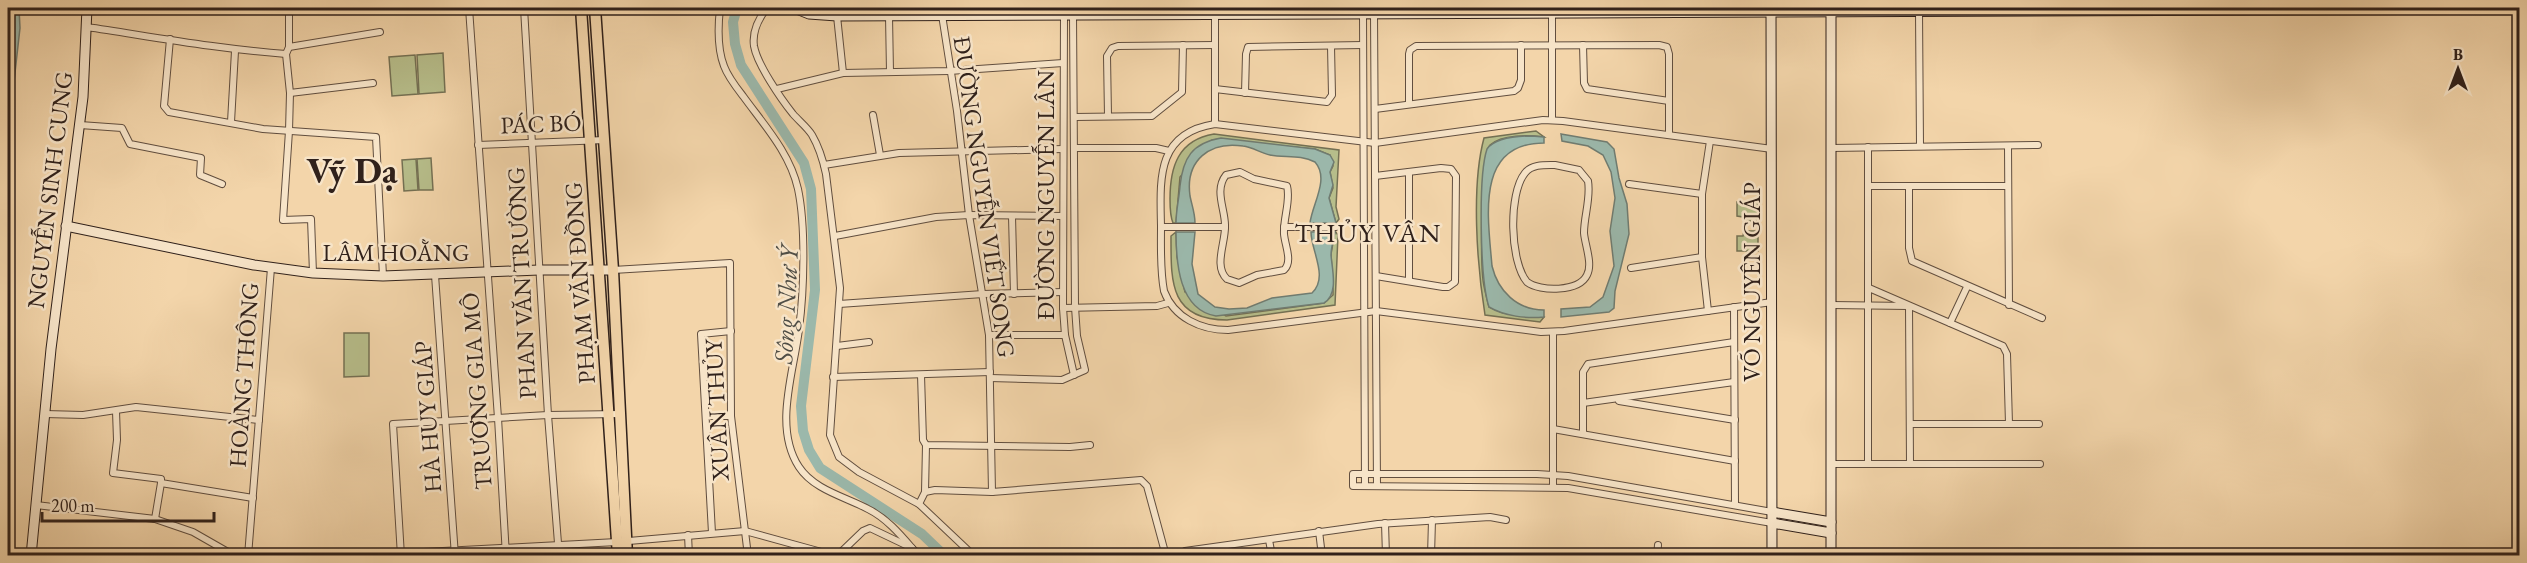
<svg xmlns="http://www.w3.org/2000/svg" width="2527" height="563" font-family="'EB Garamond',serif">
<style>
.green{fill:#b7be8b;stroke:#747053;stroke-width:1.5}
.water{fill:#9bb8ab;stroke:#707c71;stroke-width:1.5}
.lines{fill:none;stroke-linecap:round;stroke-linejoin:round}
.shore{stroke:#666c63;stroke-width:1.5}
.river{stroke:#9bb8ab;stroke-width:10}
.street-casing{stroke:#614e3f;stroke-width:8}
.secondary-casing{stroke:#30211b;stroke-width:11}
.primary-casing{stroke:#30211b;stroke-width:13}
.street{stroke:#f7e4c8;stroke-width:6}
.secondary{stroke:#f7e4c8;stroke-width:9}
.primary{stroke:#f3d5aa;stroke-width:10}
.labels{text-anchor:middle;stroke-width:5;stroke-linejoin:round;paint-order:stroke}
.street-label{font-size:24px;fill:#30211b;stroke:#f7e4c8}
.water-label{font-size:26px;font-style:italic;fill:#504e46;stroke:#f7e4c8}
.quarter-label{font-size:27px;letter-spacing:1.5px;fill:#30211b;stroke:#f7e4c8}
.town-label{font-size:36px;font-weight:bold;fill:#30211b;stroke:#f7e4c8}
</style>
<rect width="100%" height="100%" fill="#f3d5aa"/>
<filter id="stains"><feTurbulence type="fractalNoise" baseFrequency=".00333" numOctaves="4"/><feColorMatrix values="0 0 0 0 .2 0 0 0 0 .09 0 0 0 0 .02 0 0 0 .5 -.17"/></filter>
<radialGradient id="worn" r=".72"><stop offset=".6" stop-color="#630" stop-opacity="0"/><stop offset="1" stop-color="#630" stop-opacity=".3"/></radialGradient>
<g class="green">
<polygon points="806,8 1060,8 1055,11 821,11"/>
<polygon points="1071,8 1348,8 1346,10 1076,11"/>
<polygon points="443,53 445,92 419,94 417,55"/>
<polygon points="415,55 418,94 392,96 389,57"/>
<path d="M1536,131L1544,137C1529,135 1502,134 1490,145C1480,155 1481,262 1483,280C1484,289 1487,298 1489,307L1503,313L1544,317L1540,322L1485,315C1477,265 1471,186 1484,138Z"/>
<path d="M1214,134L1339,150L1336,207L1339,219L1336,223L1329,198L1333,188L1330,172L1333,166L1330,155L1315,149L1212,140L1180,177L1176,223H1173C1170,216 1170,208 1170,199C1170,167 1178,140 1214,134Z"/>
<polygon points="431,158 433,190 419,190 417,159"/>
<polygon points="416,159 418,190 404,191 402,160"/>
<polygon points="1737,202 1758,202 1758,221 1744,221 1743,217 1737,216"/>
<path d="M1335,231L1338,235L1335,305L1227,320C1169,320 1171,281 1171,236L1176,232L1177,257L1185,292L1226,316L1324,303L1333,295V290L1331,254Z"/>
<polygon points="1744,231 1758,231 1758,251 1737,251 1737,236 1743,236"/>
<polygon points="344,333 369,333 369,376 344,377"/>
</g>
<g class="water">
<polygon points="8,8 19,8 20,28 8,135"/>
<polygon points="1561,134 1607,142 1614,149 1619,178 1627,204 1629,234 1615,291 1614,308 1609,312 1561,317 1561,309 1590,307 1603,297 1614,266 1610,231 1615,198 1611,172 1603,155 1588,146 1562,141"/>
<path d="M1532,136L1544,137V143C1475,143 1488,217 1492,266C1498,291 1517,310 1544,310V317C1527,319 1504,316 1489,307C1480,280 1478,176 1487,149C1496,137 1518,136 1532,136Z"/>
<path d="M1221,138L1315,149L1330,155L1334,162L1330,172L1333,185L1329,198L1336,223H1310C1312,204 1330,179 1315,162C1300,154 1285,158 1270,155C1260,153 1253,147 1243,146C1210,141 1185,160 1190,196C1192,206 1195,213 1195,223H1176C1176,210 1179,199 1180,186C1183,158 1192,143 1221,138Z"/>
<path d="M1335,231C1334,239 1331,247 1331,255C1332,269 1339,294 1324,303L1216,316C1179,310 1176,263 1176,232H1195L1192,264L1198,294L1215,307L1229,309L1247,308L1272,298L1312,293C1329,277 1311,251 1311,232Z"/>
</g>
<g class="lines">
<polyline class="shore" points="8,82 14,28 13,8"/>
<polyline class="river" points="737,8 733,22 735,44 741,65 804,163 811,189 815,290 801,406 803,431 809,450 820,468 922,534 945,556"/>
<g class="street-casing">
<g id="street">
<polyline points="289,8 289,47 286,54 290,93 289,131 283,220 311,219 313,273"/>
<polyline points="469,8 498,418 506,556"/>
<polyline points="524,8 548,415 559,556"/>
<path d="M720,8C718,26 717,48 724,66C728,77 736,87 743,96C764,125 790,153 798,189C806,227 804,291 799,329C794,372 773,427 799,467C814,490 846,497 868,509C886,518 899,533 912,548"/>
<path d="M767,8C759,18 752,32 754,46C757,64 781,99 793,114C799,121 807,127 812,135C819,147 823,160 826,174L840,288L830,435L839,457L859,472L919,504L974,556"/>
<polyline points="1919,11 1920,146"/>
<polyline points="1552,13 1552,120"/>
<polyline points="1064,14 1063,308 1065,335 1074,375"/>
<polyline points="1215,14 1215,124"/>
<polyline points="1363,14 1365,486"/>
<polyline points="1374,14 1377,486"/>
<polyline points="942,15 957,111 969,215 989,335 992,492"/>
<polyline points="837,16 843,73"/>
<polyline points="889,16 890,72"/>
<path d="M87,27C154,37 219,49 286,54"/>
<polyline points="170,39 164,106 169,112 263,129 376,137 383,276"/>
<polyline points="1583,45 1584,83 1587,89 1669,101"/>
<polyline points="289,47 380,32"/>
<polyline points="777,89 843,73 949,71 1063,63"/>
<polyline points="1215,89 1327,102 1332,95 1331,46"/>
<polyline points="290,93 373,83"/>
<polyline points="1245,93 1246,54 1248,47 1363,45"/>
<polyline points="1409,104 1409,54 1410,50 1416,46 1659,45 1667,47 1669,54 1669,135"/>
<polyline points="1375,109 1514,91 1518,88 1521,80 1521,45"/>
<polyline points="873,115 880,155"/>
<polyline points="1108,116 1107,56 1112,48 1118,46 1215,45"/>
<polyline points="1075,117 1152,116 1182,92 1183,45"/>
<polyline points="231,122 235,51"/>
<polyline points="80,125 122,128 130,144 201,158 200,175 222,184"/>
<polyline points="478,145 605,140"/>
<polyline points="2008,146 2009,305"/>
<polyline points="1868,147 1868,464"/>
<polyline points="1075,148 1156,148 1169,151"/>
<polyline points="1831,148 2038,145"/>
<path d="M1772,149L1563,121L1543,120L1375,143L1215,124C1156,133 1160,179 1161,226C1161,247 1160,270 1164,291C1174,318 1201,330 1228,330L1376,311L1541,332L1564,331L1772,302"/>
<polyline points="824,165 899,153 1063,149"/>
<path d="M1555,165L1579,170L1588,181C1591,198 1584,216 1584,233C1585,245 1593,264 1587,275C1579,292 1540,292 1527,282C1510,262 1508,194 1525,173C1532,164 1545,165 1555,165Z"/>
<path d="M1240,172L1254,179L1287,186C1291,200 1283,219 1284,234C1285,246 1293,261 1284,270L1257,275L1239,283L1227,279C1213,266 1226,242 1225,225C1225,209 1214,190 1226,175Z"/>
<polyline points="1409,172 1409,281"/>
<polyline points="1375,176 1441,168 1451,169 1456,176 1455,282 1448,287 1443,287 1376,276"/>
<polyline points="1629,184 1702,194"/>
<polyline points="1868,186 2008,186"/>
<polyline points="1909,186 1909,248 1912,261 2042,318"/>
<polyline points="1012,216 1014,294"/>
<polyline points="1161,227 1225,227"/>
<polyline points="1284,227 1336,227"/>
<polyline points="835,236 936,217 969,215 1063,216"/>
<polyline points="1631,268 1702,257"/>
<polyline points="613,270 730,263 731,416 748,556"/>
<polyline points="435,275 455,556"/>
<polyline points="1869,288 2003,346 2007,354 2009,424"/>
<polyline points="839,304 983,294 1063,292"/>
<polyline points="1831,305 1909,306 1910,464"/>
<polyline points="1734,307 1735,505"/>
<polyline points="1063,308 1157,306 1168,303"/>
<polyline points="1708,311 1702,257 1702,194 1710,141"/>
<polyline points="1950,323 1967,287"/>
<polyline points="989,335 1065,335"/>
<polyline points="837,346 869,342"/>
<polyline points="921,375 923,440 926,445 1070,447 1090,445"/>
<polyline points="833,377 990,372"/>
<polyline points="990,378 1062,380 1085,370 1077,336 1075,307 1073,15 1068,8"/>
<polyline points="1619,401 1735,420"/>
<polyline points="1583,403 1734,382"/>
<polyline points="116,411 117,440 113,473 161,479 161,483"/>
<polyline points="45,414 83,415 136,407 259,420"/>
<polyline points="707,416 731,416"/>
<polyline points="1910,424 2039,424"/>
<polyline points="1553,429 1735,461"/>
<polyline points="1583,434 1583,372 1588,364 1734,342"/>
<polyline points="1831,464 2040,464"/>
<polyline points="1553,487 1553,332"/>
<polyline points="925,492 926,445"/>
<polyline points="919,504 925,492 935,490 992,492 1141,480 1147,486 1166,556"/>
<polyline points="36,505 155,519 193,532 235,556"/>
<polyline points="1772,512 1568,476 1537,474 1353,474 1353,486 1568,488 1772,523"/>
<polyline points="155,519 161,483 253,498"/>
<polyline points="1385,523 1386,556"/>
<polyline points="1319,531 1322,556"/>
<polyline points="712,533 701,334 731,331"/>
<polyline points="688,535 689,556"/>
<polyline points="1269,540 1272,556"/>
<polyline points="248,556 271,268"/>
<polyline points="347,556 617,542 745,531 836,556"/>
<polyline points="401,556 393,424 548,415 620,414"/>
<polyline points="837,556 863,531 870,528 912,548 920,556"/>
<polyline points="1179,556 1185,551 1378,524 1490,517 1506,520"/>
<polyline points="1431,556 1432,520"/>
<polyline points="1657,556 1658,545"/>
</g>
</g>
<g class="secondary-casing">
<g id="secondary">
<polyline points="794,8 809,14 837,16 2520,9"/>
<polyline points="1771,8 1772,556"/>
<polyline points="66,226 254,265 313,273 383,276 539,270 613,270"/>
<polyline points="1772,512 1831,522"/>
<polyline points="1772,523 1831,533"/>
<polyline points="31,556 51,349 83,97 87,8"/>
<polyline points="1831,556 1831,8"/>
</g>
</g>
<g class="primary-casing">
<g id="primary">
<polyline points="581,8 618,556"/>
<polyline points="595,8 613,270 627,556"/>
</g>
</g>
<use href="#street" class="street"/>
<use href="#secondary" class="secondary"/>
<use href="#primary" class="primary"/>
</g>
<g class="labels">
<g class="street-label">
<text transform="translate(541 124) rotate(-2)" y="8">PÁC BÓ</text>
<text transform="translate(50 190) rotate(-83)" y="8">NGUYỄN SINH CUNG</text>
<text transform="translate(1046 195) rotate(-90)" y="8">ĐƯỜNG NGUYỄN LÂN</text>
<text transform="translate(984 197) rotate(82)" y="8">ĐƯỜNG NGUYỄN VIẾT SONG</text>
<text x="396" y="261">LÂM HOẰNG</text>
<text transform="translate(1752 282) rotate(-90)" y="8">VÕ NGUYÊN GIÁP</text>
<text transform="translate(522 283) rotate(-93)" y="8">PHAN VĂN TRƯỜNG</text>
<text transform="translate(580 283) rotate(-94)" y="8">PHẠM VĂN ĐỒNG</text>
<text transform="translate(244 375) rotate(-86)" y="8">HOÀNG THÔNG</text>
<text transform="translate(477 391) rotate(-94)" y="8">TRƯƠNG GIA MÔ</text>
<text transform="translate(717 410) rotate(-93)" y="8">XUÂN THỦY</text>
<text transform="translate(428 417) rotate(-94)" y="8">HÀ HUY GIÁP</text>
</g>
<g class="water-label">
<text transform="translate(786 305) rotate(-87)" y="9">Sông Như Ý</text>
</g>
<g class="quarter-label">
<text x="1368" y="242">THỦY VÂN</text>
</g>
<g class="town-label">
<text x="352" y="183">Vỹ Dạ</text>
</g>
</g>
<rect width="2527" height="563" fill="none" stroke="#f3d5aa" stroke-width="30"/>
<rect x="9" y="9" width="2509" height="545" fill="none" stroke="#30211b" stroke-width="3"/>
<rect x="15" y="15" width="2497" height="533" fill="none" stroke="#30211b" stroke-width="1.5"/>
<g transform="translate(2458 69)" stroke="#f7e4c8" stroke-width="4.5" paint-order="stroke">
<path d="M0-4.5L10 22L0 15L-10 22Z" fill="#30211b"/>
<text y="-9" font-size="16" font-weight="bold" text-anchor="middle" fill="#30211b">B</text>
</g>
<path d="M42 512v9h172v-9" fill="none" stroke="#30211b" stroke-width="3"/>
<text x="51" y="512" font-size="18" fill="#30211b" stroke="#f7e4c8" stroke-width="4.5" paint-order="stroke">200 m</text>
<rect width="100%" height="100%" filter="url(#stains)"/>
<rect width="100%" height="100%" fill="url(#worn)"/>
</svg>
